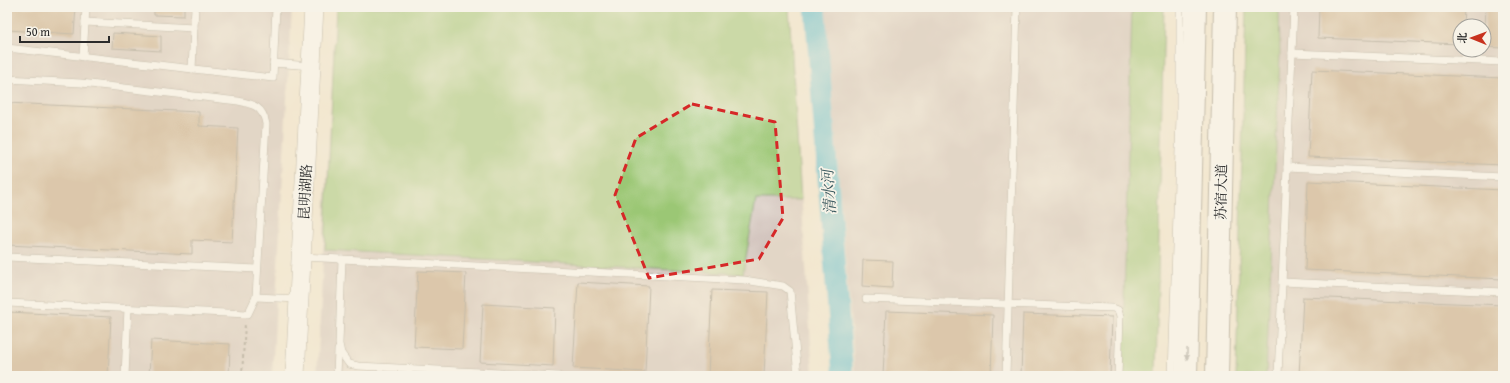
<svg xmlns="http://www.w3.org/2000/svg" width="1510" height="383" font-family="'Gentium Book Plus','Noto Serif SC',serif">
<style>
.industrial{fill:#cfc0ba;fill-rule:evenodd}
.green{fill:#9bc775;stroke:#637950}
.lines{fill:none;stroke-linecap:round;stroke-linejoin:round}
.river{stroke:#56bdd3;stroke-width:21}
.building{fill:#c1a17e}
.lane-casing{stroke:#8f897e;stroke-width:8}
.secondary-casing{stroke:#8f897e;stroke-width:20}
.primary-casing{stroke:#8f897e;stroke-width:24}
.path{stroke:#8f897e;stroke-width:2;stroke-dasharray:3 3;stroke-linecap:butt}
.lane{stroke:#fff;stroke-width:7}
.secondary{stroke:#fff;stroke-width:19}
.primary{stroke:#fff;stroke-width:22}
.oneway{fill:#a0a0a0}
.marked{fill:none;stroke:#d62828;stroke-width:3;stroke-dasharray:8 5;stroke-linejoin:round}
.labels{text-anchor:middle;stroke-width:3.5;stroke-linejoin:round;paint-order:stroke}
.street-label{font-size:14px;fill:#2b2b2b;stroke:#f7f3e8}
.water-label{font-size:15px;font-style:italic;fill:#38575d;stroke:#f7f3e8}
</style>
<rect width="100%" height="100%" fill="#f7f3e8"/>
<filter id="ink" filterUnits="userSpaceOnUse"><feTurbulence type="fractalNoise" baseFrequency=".025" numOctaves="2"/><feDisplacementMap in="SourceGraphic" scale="8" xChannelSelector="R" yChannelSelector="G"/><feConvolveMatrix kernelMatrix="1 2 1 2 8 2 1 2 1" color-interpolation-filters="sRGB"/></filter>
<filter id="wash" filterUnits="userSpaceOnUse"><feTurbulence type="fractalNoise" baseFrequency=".012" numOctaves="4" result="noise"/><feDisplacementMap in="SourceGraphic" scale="16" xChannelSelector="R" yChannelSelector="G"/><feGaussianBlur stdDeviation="0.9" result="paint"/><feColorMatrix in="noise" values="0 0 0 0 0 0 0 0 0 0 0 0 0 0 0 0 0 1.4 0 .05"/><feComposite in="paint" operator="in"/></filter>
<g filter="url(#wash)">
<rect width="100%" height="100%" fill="#f3e7d0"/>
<g class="industrial">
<polygon points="7,7 292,7 272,376 7,376"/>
<polygon points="336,7 789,7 813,376 317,376"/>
<polygon points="825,7 1132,7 1122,376 855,376"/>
<path d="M1279,7H1503V376H1266L1280,55ZM1460,26H1484V50H1460Z"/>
</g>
<g class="green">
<polygon points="336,7 789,7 801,200 756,200 743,274 325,250"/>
<polygon points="1132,7 1164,7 1156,376 1122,376"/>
<polygon points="1246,7 1279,7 1280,55 1266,376 1236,376"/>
</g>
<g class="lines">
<polyline class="river" points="815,7 843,376"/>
</g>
<g id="blocks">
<g class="building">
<polygon points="7,7 76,7 74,34 7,30"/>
<polygon points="154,7 184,7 184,16 154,15"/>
<polygon points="1319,7 1464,7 1463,26 1460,26 1460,44 1318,38"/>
<polygon points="1486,7 1503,7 1503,48 1484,47"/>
<polygon points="113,33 161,36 161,51 112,48"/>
<polygon points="1312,70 1503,78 1503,165 1308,157"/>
<polygon points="7,103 199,112 199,126 238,128 232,242 192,240 192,254 7,245"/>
<polygon points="1308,181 1503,190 1503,279 1305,270"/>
<polygon points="863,260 893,261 892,288 862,286"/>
<polygon points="418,271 466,273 462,349 414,347"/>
<polygon points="578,282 649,286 645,372 573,368"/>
<polygon points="712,290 768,292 764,376 708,376"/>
<polygon points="1303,297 1503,305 1503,376 1299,376"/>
<polygon points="483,304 555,308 553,366 480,362"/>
<polygon points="886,311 993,315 991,376 883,376"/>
<polygon points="8,312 111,317 108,376 7,376"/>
<polygon points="1023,314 1112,317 1110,376 1021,376"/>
<polygon points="151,340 230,344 229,376 149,376"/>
</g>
</g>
</g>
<g filter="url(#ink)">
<use href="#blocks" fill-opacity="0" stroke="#8f897e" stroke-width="1"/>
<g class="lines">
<g class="lane-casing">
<g id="lane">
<polyline points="85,22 194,28"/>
<polyline points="7,48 273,78 276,7"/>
<polyline points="1292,53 1503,62"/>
<polyline points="83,57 86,7"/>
<polyline points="273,63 311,66"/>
<polyline points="192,69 195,7"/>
<path d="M7,79L81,83L238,101C254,104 263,107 266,124L256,297L298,299"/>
<polyline points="1287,167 1503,177"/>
<polyline points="7,257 257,269"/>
<polyline points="303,257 744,280 783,286 790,291 798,376"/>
<polyline points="342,259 339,344 341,353 349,364 358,366 558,376"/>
<polyline points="1282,282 1503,292"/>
<polyline points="866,299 1113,308 1118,310 1120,316 1118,376"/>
<polyline points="7,303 248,314 256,297"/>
<polyline points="125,376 128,308"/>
<polyline points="337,376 338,350"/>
<polyline points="1006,376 1017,7"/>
<polyline points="1172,376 1180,116 1180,7"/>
<polyline points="1278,376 1294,7"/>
</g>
</g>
<g class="secondary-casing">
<polyline id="secondary" points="295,376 314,7"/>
</g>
<g class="primary-casing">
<g id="primary">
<polyline points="1186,376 1195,7"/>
<polyline points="1217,376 1225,7"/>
</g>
</g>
<polyline class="path" points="242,376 245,323"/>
<use href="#lane" class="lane"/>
<use href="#secondary" class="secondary"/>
<use href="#primary" class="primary"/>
</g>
<defs><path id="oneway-solid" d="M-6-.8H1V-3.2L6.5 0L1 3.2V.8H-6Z"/></defs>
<use class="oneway" href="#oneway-solid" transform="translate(1187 354) rotate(91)"/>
</g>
<path d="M0 0H1510V383H0ZM692,104L775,122L783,218L759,259L649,278L615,195L636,138Z" fill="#f3e7d0" fill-opacity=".55" fill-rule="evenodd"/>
<path class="marked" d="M692,104L775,122L783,218L759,259L649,278L615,195L636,138Z"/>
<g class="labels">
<g class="street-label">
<text transform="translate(305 192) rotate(-87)" y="5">昆明湖路</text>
<text transform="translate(1221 192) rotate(-89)" y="5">苏宿大道</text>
</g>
<g class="water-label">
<text transform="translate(829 192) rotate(-94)" y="5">清水河</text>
</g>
</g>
<rect width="1510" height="383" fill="none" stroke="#f7f3e8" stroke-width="24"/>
<g transform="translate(1472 38) rotate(271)"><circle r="19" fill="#f7f3e8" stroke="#a5a39c"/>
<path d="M0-3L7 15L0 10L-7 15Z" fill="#c8321e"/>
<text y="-6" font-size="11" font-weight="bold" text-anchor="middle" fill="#2b2b2b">北</text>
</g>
<path d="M20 36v6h89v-6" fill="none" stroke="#2b2b2b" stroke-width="2"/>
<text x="26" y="36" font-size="12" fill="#2b2b2b" stroke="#f7f3e8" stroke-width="3" paint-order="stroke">50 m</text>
</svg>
